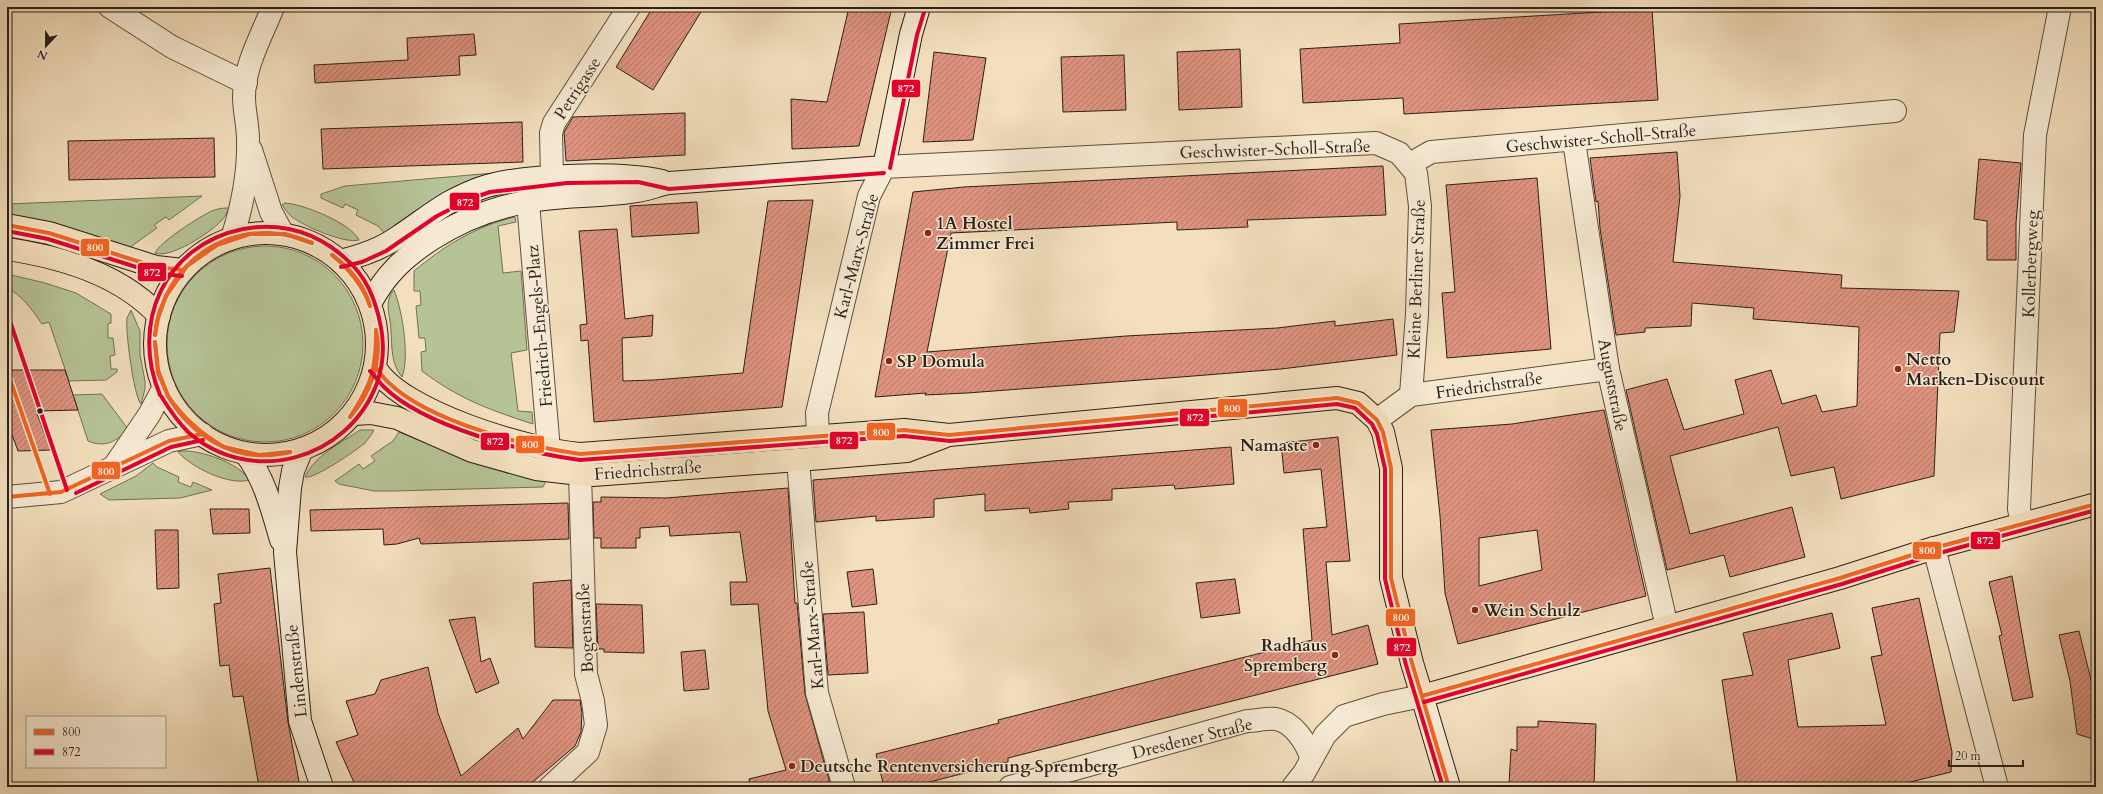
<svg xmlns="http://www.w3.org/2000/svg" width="2103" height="794" font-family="Cardo,serif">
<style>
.green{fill:#b6c395;stroke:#707156}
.building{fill:url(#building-hatch);stroke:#2b1f18;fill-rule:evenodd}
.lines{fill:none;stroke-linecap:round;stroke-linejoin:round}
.street-casing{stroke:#5d4f41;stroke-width:24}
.secondary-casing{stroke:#2b1f18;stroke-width:24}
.primary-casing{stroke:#2b1f18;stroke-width:24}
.street{stroke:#f7ead4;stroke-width:22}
.secondary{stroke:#f7ead4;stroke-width:22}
.primary{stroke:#f3dfbd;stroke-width:22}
.bus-1-casing{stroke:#f7ead4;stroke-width:7}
.bus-2-casing{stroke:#f7ead4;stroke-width:7}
.bus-1{stroke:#f26522;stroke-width:4}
.bus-2{stroke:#e4002b;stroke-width:4}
.poi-dot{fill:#8f2418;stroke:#f7ead4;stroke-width:1.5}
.bus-dot{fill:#2b1f18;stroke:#f7ead4;stroke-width:1.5}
.labels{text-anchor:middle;stroke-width:3;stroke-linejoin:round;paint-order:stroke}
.street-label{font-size:17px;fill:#2b1f18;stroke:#f7ead4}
.poi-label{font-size:17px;font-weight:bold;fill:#2b1f18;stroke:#f7ead4;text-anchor:start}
.line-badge{stroke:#f7ead4;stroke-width:1.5}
.badge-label{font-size:11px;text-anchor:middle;font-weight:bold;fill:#fff}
</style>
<defs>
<pattern id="building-hatch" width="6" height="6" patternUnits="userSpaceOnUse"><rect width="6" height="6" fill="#df937f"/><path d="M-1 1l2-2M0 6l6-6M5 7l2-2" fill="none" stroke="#b57767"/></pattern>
</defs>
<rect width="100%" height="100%" fill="#f3dfbd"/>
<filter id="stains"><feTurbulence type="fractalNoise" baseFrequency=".005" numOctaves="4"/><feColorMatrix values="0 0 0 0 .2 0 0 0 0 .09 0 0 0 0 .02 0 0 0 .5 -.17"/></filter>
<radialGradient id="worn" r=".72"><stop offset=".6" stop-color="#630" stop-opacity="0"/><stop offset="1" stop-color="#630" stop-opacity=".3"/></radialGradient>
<g class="green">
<polygon points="505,172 385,234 378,226 356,215 358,210 345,204 343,208 321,198 321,194 345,186"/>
<polygon points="202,196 169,220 166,217 154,225 157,228 129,248 54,223 7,214 7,204"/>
<path d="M285,203C303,204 351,223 359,240C344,244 304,226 292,217C288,214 285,209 282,205Z"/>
<path d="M229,208C227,213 224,218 221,221C210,233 170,259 155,253C160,242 196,219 208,213C214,209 222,208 229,208Z"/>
<path d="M515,217L516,222L498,226L503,273L521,271L527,350L511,353L518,411L532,412L533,424C490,410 459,399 422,371L421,352L426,351L425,338H419L416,306L421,305L420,291H414V271C444,246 476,226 515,217Z"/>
<circle cx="265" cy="344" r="98"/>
<path d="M7,274L45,283L76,293L111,314V323L108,324V338H113L115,355L110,356L111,369H117V372L106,380L69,381L49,322L42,324C32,310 23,296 7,288Z"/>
<path d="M394,290C402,309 410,357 402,377C391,364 392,347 391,332C391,318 383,301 394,290Z"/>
<path d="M131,310L140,331V355L145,381V389L141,404C134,398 125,329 127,318C128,316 130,312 131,310Z"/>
<path d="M102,394L128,429C117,442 104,448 88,441L73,395Z"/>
<path d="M360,430H374C372,434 368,439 365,443C357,450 313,480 305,477C315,455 341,443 360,430Z"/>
<polygon points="399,432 472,462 546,481 543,487 394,491 374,491 339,484 335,481 359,464 363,469 375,461 371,456 393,441"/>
<path d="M182,451C200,450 240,463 249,480C229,486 191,467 178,452Z"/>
<polygon points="153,463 157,467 179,477 178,482 191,487 193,482 212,490 180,498 109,500 100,494 136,476"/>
</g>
<g class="building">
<polygon points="653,7 704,7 653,90 616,67"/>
<polygon points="849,7 892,7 859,146 792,149 791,99 827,102"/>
<polygon points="1652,9 1658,100 1404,114 1403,98 1303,103 1300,49 1400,43 1399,24"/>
<polygon points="474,34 476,55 459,56 460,75 315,83 314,65 408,60 407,38"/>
<polygon points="1240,49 1242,107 1179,110 1177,52"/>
<polygon points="934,52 986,58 973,140 923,142"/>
<polygon points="1124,55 1126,110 1063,112 1061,57"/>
<polygon points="685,113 685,155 566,161 564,132 573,117"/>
<polygon points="522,122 523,162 323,169 321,129"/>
<polygon points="214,138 215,177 69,180 68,141"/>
<polygon points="1677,152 1680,196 1673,262 1842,275 1841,288 1959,291 1954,332 1940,333 1934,476 1841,499 1834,467 1791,476 1778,427 1670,456 1690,534 1792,507 1805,557 1730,577 1724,555 1667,570 1626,390 1667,379 1684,430 1744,414 1735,380 1771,370 1782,404 1816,395 1822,412 1857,406 1859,327 1753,319 1754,308 1692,303 1691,326 1645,328 1645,332 1616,335 1600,228 1598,201 1596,202 1590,158"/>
<polygon points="1979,159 2021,163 2016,223 2016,260 1987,260 1987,221 1974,219"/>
<polygon points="1383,166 1386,215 1247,220 1248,227 1177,230 1177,222 951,233 927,352 1126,336 1277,328 1335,321 1335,326 1393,319 1397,355 1281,369 1181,377 967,393 925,395 926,393 875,397 913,192 964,187"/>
<polygon points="1537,178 1551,349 1447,358 1442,293 1455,292 1446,185"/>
<polygon points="813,200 782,407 594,422 588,340 581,341 580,325 587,324 579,231 617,229 625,319 653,315 652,336 622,338 623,381 654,380 743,373 768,201"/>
<polygon points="697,202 699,233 632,237 630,206"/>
<polygon points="7,370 65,370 78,410 36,411 51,450 18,451 7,421"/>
<path d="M1604,410L1646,596L1458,644L1445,593L1440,516L1431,430L1512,424ZM1537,530L1542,570L1479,586V538Z"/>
<polygon points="1338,437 1350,561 1326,562 1332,635 1368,625 1378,664 1008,758 1008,762 910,787 884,787 876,754 999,723 998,720 1312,640 1303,529 1327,527 1321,469 1284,473 1281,443"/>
<polygon points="1231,447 1234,484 1175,489 1174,485 1112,489 1112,500 1068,502 1069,509 1030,513 1029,508 985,511 985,494 934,499 934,517 876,521 876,516 816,522 813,480"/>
<polygon points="788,488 795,603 797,603 805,694 831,787 750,787 749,779 786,770 768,711 758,604 731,605 730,582 747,582 740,532 670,536 669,526 640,528 640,538 636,538 636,548 601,548 601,538 594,538 593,502 601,502 601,497 666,498"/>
<polygon points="568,503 569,539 421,544 419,538 397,544 384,545 383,529 311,531 310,510"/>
<polygon points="210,509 249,509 250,533 213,534"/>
<polygon points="155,530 178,530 179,588 157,589"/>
<polygon points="270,568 288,722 300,787 259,787 243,696 233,697 229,665 220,666 214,604 221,603 218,574"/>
<polygon points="873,569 877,604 852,607 847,572"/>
<polygon points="2012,576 2033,697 2013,701 1999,636 2002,635 1989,582"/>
<polygon points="1235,579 1240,613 1201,618 1196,583"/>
<polygon points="571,580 573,648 535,647 533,583"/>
<polygon points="1919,598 1952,752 1951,772 1890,787 1738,787 1722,680 1753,675 1743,633 1832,613 1840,648 1788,660 1798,727 1886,725 1871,657 1882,655 1872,608"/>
<polygon points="596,604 642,605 644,653 604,652 604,649 598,649"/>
<polygon points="864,612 868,673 828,675 823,614"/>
<polygon points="475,617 481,662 490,658 499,683 476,693 449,620"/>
<polygon points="2079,631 2093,688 2096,689 2096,740 2077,734 2070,681 2059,635"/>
<polygon points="705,650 709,689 684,691 681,652"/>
<polygon points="428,667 438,713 461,776 518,728 523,739 553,700 580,700 582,713 581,732 575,746 527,787 356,787 336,742 358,735 346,701 375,694 381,680"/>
<polygon points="1538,721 1596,724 1594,787 1518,787 1509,784 1511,749 1517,751 1517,727 1538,727"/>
</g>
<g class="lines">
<g class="street-casing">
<g id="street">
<polyline points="110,7 172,47 246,83"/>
<polyline points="1574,141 1608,369 1667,627"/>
<polyline points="251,150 271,212 283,234"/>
<polyline points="1410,164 1431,152 1895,111"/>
<polyline points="552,178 551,133 554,123 629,7"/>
<polyline points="528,202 549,450"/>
<path d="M232,238C242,207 249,172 248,139C248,125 244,111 244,97C244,66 262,35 273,7"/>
<polyline points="1377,420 1411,395 1608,369"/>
<polyline points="818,436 817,413 869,196 884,167 1376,143 1399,153 1416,173 1420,206 1417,314 1411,395"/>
<polyline points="798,460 817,693 844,787"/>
<polyline points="115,465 149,415 164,387"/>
<polyline points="7,497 61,492 169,441 202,434"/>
<polyline points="2022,524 2019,509 2035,135 2060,7"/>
<polyline points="1934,548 1997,787"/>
<polyline points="550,787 588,752 596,725 593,701 586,674 580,474"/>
<path d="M1010,787L1247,721C1255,721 1267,718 1276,719C1293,722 1306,742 1311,757"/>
<polyline points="1293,787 1304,773 1325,735 1344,716 1383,704 1422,696"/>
</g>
</g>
<g class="secondary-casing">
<g id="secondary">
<path d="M340,261C361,256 381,249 398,237C415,226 431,213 448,203C461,196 474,190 487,186C529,174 620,172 662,181"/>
<path d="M370,304C385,275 404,257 432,239C469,215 510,202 554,198C582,195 609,196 637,191C647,190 658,185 669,183L884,167L911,34L919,7"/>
<polyline points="302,449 293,471 290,488 285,552 300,721 322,787"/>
<path d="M246,454C265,480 272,509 281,540"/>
<polyline points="1422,696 1449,787"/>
</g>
</g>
<g class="primary-casing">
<g id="primary">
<polyline points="7,225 49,233 156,267 183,270"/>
<circle cx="266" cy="344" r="111"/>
<path d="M7,249C61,257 121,274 159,316"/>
<path d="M375,367C400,412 530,450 580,454L904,430L949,435L1337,398L1358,403L1377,420L1383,432L1391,468V578L1412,663L1422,696L1840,578L1934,548L2096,504"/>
<polyline points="353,414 371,413 397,418 472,451 536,469 580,474 593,475 798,460 907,451 946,436"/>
</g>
</g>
<use href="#street" class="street"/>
<use href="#secondary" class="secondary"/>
<use href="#primary" class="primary"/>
<g class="bus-1-casing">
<g id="bus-1">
<polyline points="7,225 49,233 156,267 183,270"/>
<path d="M332,255C350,268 364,285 370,306"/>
<path d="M332,255C348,268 364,287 370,306"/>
<path d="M166,296C192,241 256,218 312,243"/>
<polyline points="166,296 187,266 217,245 250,234 285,234 312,243"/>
<polyline points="155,335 159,313 166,296"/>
<polyline points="155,335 157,321 166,296"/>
<polyline points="155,342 158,370 168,396"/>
<polyline points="155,342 158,373 168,396"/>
<path d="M375,367C380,372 384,379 389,383C430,422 525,446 580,454L904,430L949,435L1337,398L1358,403L1377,420L1383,432L1391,468V578L1412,663L1449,787"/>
<polyline points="7,371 50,494"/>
<path d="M168,396C183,418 201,434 224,447"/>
<path d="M168,396C182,420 199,436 224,447"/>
<path d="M350,417C372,383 376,370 376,330"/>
<path d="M350,417C370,394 383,360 376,330"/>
<polyline points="224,447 259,455 290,452"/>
<path d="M224,447C245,457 268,457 290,452"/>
<polyline points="7,497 61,492 169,441 202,434"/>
<polyline points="1422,696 1840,578 1934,548 2096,504"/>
</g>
</g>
<g class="bus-2-casing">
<g id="bus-2">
<polyline points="890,168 917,35 925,9"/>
<polyline points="7,231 48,239 155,273 182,276"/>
<polyline points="341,267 362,262 386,251 437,216 470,199 490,192 567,183 638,182 669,189 884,173"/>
<polyline points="8,315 67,490"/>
<path d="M370,371C375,376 379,382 384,387C423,426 526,453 580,460L904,436L950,441L1337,404L1355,408L1372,424L1377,434L1385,469V579L1406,665L1443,787"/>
<path d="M160,395C130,324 164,245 243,229C274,223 305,229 331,247C354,263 368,280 376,307C384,333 386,357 377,383C348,461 250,487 188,432C177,421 169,409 161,396"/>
<polyline points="76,493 171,447 203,440"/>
<polyline points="1424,702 1842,584 1936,554 2096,510"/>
</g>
</g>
<use href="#bus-1" class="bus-1"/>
<use href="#bus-2" class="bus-2"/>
</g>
<g class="poi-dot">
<circle cx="928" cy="233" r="4"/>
<circle cx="889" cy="361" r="4"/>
<circle cx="1898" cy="369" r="4"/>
<circle cx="1316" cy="445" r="4"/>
<circle cx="1475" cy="610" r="4"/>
<circle cx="1335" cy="655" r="4"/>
<circle cx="792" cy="766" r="4"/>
</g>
<circle class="bus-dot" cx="40" cy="411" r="3.5"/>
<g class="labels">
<g class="street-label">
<text transform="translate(577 88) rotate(-57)" y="6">Petrigasse</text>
<text transform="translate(1601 138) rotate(-5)" y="6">Geschwister-Scholl-Straße</text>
<text transform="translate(1275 149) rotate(-2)" y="6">Geschwister-Scholl-Straße</text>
<text transform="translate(856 256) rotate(-75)" y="6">Karl-Marx-Straße</text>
<text transform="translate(2030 264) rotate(-88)" y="6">Kollerbergweg</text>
<text transform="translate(1416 279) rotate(-88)" y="6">Kleine Berliner Straße</text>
<text transform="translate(539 326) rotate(-95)" y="6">Friedrich-Engels-Platz</text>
<text transform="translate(1489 385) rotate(-8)" y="6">Friedrichstraße</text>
<text transform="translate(1613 385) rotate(79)" y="6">Auguststraße</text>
<text transform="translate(648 470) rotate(-4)" y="6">Friedrichstraße</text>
<text transform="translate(812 625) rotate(-95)" y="6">Karl-Marx-Straße</text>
<text transform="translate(585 628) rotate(-93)" y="6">Bogenstraße</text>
<text transform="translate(296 671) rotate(-96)" y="6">Lindenstraße</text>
<text transform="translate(1192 738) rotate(-14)" y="6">Dresdener Straße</text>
</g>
<g class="poi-label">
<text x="936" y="229">1A Hostel<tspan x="936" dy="20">Zimmer Frei</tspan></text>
<text x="1906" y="365">Netto<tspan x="1906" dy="20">Marken-Discount</tspan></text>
<text x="897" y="367">SP Domula</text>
<text x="1308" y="451" text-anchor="end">Namaste</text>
<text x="1483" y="616">Wein Schulz</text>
<text x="1327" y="651" text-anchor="end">Radhaus<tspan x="1327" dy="20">Spremberg</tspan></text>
<text x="800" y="772">Deutsche Rentenversicherung Spremberg</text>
</g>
</g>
<g class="line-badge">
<rect x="891" y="79" width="30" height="19" rx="4" fill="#e4002b"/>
<rect x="449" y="192" width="31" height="19" rx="4" fill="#e4002b"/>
<rect x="80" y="238" width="30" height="19" rx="4" fill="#f26522"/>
<rect x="137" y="262" width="30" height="20" rx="4" fill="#e4002b"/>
<rect x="1217" y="398" width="31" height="20" rx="4" fill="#f26522"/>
<rect x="1179" y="408" width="31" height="19" rx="4" fill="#e4002b"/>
<rect x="866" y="422" width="30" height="19" rx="4" fill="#f26522"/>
<rect x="829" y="431" width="30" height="19" rx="4" fill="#e4002b"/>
<rect x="480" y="432" width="30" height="19" rx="4" fill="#e4002b"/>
<rect x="515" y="435" width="30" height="19" rx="4" fill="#f26522"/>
<rect x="91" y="461" width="30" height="19" rx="4" fill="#f26522"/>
<rect x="1970" y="531" width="31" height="19" rx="4" fill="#e4002b"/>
<rect x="1912" y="541" width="30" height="19" rx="4" fill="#f26522"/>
<rect x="1385" y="608" width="31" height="19" rx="4" fill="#f26522"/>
<rect x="1386" y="637" width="31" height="20" rx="4" fill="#e4002b"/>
</g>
<g class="badge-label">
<text x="906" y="92">872</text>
<text x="465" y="206">872</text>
<text x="95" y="251">800</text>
<text x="152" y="276">872</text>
<text x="1232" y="412">800</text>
<text x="1195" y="421">872</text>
<text x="881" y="436">800</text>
<text x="844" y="444">872</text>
<text x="495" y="445">872</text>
<text x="530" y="448">800</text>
<text x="106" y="475">800</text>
<text x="1985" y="544">872</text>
<text x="1927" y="554">800</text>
<text x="1401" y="621">800</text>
<text x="1402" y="651">872</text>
</g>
<rect width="2103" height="794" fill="none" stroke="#f3dfbd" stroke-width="24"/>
<rect x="8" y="8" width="2087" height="778" fill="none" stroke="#2b1f18" stroke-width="2"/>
<rect x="12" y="12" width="2079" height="770" fill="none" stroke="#2b1f18"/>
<rect x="26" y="716" width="140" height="52" fill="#f7ead4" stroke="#a59989"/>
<rect x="34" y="729" width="20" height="6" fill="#f26522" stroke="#a59989"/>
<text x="62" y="736" font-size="12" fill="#2b1f18">800</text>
<rect x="34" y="749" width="20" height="6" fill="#e4002b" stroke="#a59989"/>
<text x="62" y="756" font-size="12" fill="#2b1f18">872</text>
<g transform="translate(46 46) rotate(202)" stroke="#f7ead4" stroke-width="3" paint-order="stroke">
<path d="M0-3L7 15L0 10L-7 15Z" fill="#2b1f18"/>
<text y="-6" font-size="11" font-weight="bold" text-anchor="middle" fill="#2b1f18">N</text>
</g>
<path d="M1949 760v6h74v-6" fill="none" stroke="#2b1f18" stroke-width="2"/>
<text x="1955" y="760" font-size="12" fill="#2b1f18" stroke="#f7ead4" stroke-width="3" paint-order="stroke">20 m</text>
<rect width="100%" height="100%" filter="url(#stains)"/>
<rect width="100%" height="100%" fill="url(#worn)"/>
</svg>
